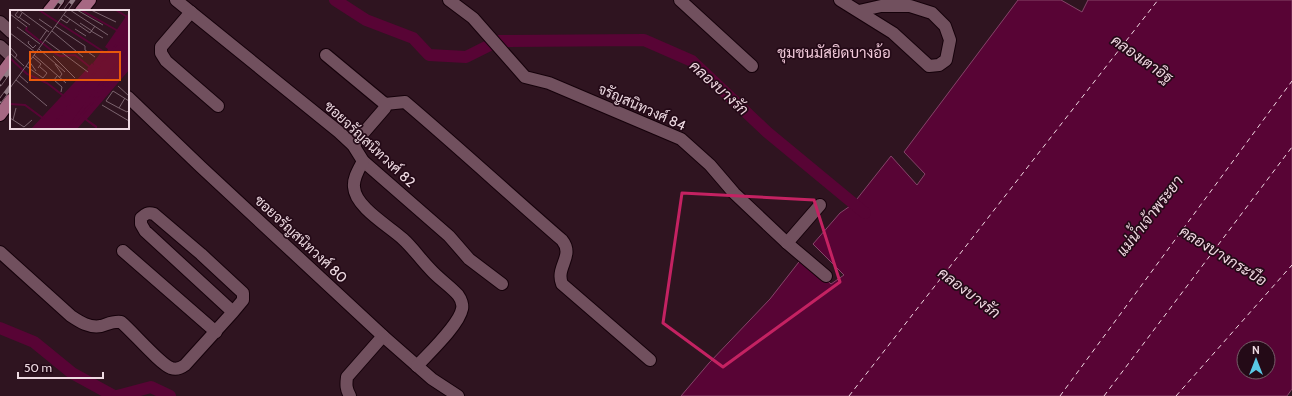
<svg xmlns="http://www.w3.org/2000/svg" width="1292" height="396" font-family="Cabin,Sarabun,sans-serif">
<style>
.water{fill:#580435;stroke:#854469;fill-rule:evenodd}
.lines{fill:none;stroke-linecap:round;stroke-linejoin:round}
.canal{stroke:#580435;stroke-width:12}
.ferry{stroke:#f0d7e1;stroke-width:1;stroke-dasharray:5 4;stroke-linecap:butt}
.minor-casing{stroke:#15010a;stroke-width:14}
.primary-casing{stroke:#15010a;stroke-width:14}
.minor{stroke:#71505e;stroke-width:12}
.primary{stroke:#a66883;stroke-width:12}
.rail-casing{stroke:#917a84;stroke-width:4.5}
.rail{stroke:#240a17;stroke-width:3;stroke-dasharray:9;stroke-linecap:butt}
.marked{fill:none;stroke:#c42262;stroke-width:3;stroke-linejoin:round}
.labels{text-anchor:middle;stroke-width:3.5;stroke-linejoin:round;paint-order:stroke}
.street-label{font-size:14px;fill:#eedae2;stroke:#240a17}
.neighbourhood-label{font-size:15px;fill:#efc8d8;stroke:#240a17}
.water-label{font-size:15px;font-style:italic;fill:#f0d7e1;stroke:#240a17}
.inset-river{fill:none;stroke:#580435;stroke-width:2}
.inset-road{fill:none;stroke:#7b636e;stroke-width:1}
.view{fill:#e8590c;fill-opacity:0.15;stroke:#e8590c;stroke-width:2}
.inset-edge{fill:none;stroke:#eedae2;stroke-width:2}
</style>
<rect width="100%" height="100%" fill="#2f1420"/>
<path class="water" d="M1018,0H1061L1082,12L1088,0H1292V389L1287,396H681L709,363L770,299L802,258L831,284L844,275L813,244L840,213L853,204L891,156L917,185L925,174L904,152ZM1244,348H1268V372H1244Z"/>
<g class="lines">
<g class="canal">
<polyline points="335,0 366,20 413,38 429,55 466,57 498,41 644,40 692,61 767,132 865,213"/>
<polyline points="0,328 34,342 72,373 114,396"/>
<polyline points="117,396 151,387 170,396"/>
</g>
<g class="ferry">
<polyline points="849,396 1158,0"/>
<polyline points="1060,396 1292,81"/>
<polyline points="1104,396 1292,147"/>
<polyline points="1176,396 1292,265"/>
</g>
<g class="minor-casing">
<g id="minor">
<polyline points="176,0 339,132 353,145 363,161 449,236 469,259 502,284"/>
<polyline points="449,0 473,18 525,77 549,83 681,139 710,165 734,193 787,243 826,276"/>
<polyline points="680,0 752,66"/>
<polyline points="840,0 893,33 929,66 939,65 946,60 950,40 945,26 932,13 910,6 881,6 859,11"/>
<polyline points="191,12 161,47 161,53 166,61 218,106"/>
<polyline points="0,22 11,32"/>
<polyline points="0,46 11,56"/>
<path d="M326,55L385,104L405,102C458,147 509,194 562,240C575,256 555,267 562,284L650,360"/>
<polyline points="128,97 201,167 383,336 432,379 458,396"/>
<polyline points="353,145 385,108 385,104"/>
<path d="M363,161C359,169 353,178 354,187C355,207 389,226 403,239C413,248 421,260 431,270C439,279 450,286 458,295C461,299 463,305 462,309C459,325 429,353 417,366"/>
<polyline points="787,243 820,205"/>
<polyline points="123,251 216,332"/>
<path d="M0,252L71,316C80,322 89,328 101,326C108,324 113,321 121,322C132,331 160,364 171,368C177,370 181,368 185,365L233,312L243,300V293L201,254L154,214C148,212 145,214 141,218V224L145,231L233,312"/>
<path d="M350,396C346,389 346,385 347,377L383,336"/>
</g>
</g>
<g class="primary-casing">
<g id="primary">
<polyline points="49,11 58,0"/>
<polyline points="81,11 90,0"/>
<polyline points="0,76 11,61"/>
<polyline points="0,115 11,100"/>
</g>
</g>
<use href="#minor" class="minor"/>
<use href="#primary" class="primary"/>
<g class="rail-casing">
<g id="rail">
<polyline points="54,11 62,0"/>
<polyline points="65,11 73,0"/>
<polyline points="0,84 11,69"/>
<polyline points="0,101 11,86"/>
</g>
</g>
<use href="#rail" class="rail"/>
</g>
<path class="marked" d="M682,193L814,200L840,282L723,367L663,323Z"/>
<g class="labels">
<g class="street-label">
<text transform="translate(642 107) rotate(24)" y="5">จรัญสนิทวงศ์ 84</text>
<text transform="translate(370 144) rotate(43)" y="5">ซอยจรัญสนิทวงศ์ 82</text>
<text transform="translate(301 239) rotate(43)" y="5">ซอยจรัญสนิทวงศ์ 80</text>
</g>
<g class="neighbourhood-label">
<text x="834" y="58">ชุมชนมัสยิดบางอ้อ</text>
</g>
<g class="water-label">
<text transform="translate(1142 59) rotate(35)" y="5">คลองเตาอิฐ</text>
<text transform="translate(719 88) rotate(42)" y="5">คลองบางรัก</text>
<text transform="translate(1150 216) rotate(-52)" y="5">แม่น้ำเจ้าพระยา</text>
<text transform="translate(1223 256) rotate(32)" y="5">คลองบางกระบือ</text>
<text transform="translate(969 293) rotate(37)" y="5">คลองบางรัก</text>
</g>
</g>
<g transform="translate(10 10)">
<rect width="119" height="119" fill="#2f1420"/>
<path d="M119,2V60L77,109L87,116V119L75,110L67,119H21L76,60L79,61L77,59L82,53L84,55L83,53L92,41L96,43L98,39L95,37Z" fill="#580435"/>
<path class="inset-river" d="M29,0L94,42M71,0L108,21M106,0L119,8M17,17L16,20L46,44L50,46L65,45L81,58M0,48L17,64L37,73L55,87M0,94L15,95L34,109M64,111L119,41M40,119L119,19M57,119L119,36M59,119L119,51"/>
<path class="inset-road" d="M9,0L39,22M9,0L5,5L9,8L12,3M60,0L98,25M67,0L93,15M81,0L106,12M0,4L17,17M54,5L80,23L85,16M10,8L20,15M29,9L42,18M51,9L57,13L60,9M70,13L82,21M45,16L75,36V40L85,47M7,17L30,34M65,19L76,26M42,21L73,47M81,21L93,28M0,23L25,42M30,30L37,20M35,30L78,62M19,31L18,33L23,38L26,35M1,38L7,45L5,48M29,39L55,62M0,43L14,56M24,45L56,73M43,46L65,68M23,47L31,54L28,58M19,51L26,61M45,54L52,64L49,68M16,56L33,68L37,63L30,57M9,65L18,73M47,66L44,70L52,77L51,82M6,70L37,96M108,76L119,86M0,78L57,0M115,88L109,98L117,102L119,100M92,95L119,111M109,98L96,91L103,81L119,91M0,108L14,117L22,110M3,110L6,98"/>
<path class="view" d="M20,42H110V70H20Z"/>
<rect width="119" height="119" class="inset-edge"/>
</g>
<g transform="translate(1256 360)"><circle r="19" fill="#240a17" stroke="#755d68"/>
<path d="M0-3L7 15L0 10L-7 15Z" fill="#5ac8e6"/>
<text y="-6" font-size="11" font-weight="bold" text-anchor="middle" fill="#eedae2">N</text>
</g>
<path d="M18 372v6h85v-6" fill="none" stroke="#eedae2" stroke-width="2"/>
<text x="24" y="372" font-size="12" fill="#eedae2" stroke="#240a17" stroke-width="3" paint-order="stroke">50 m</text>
</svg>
